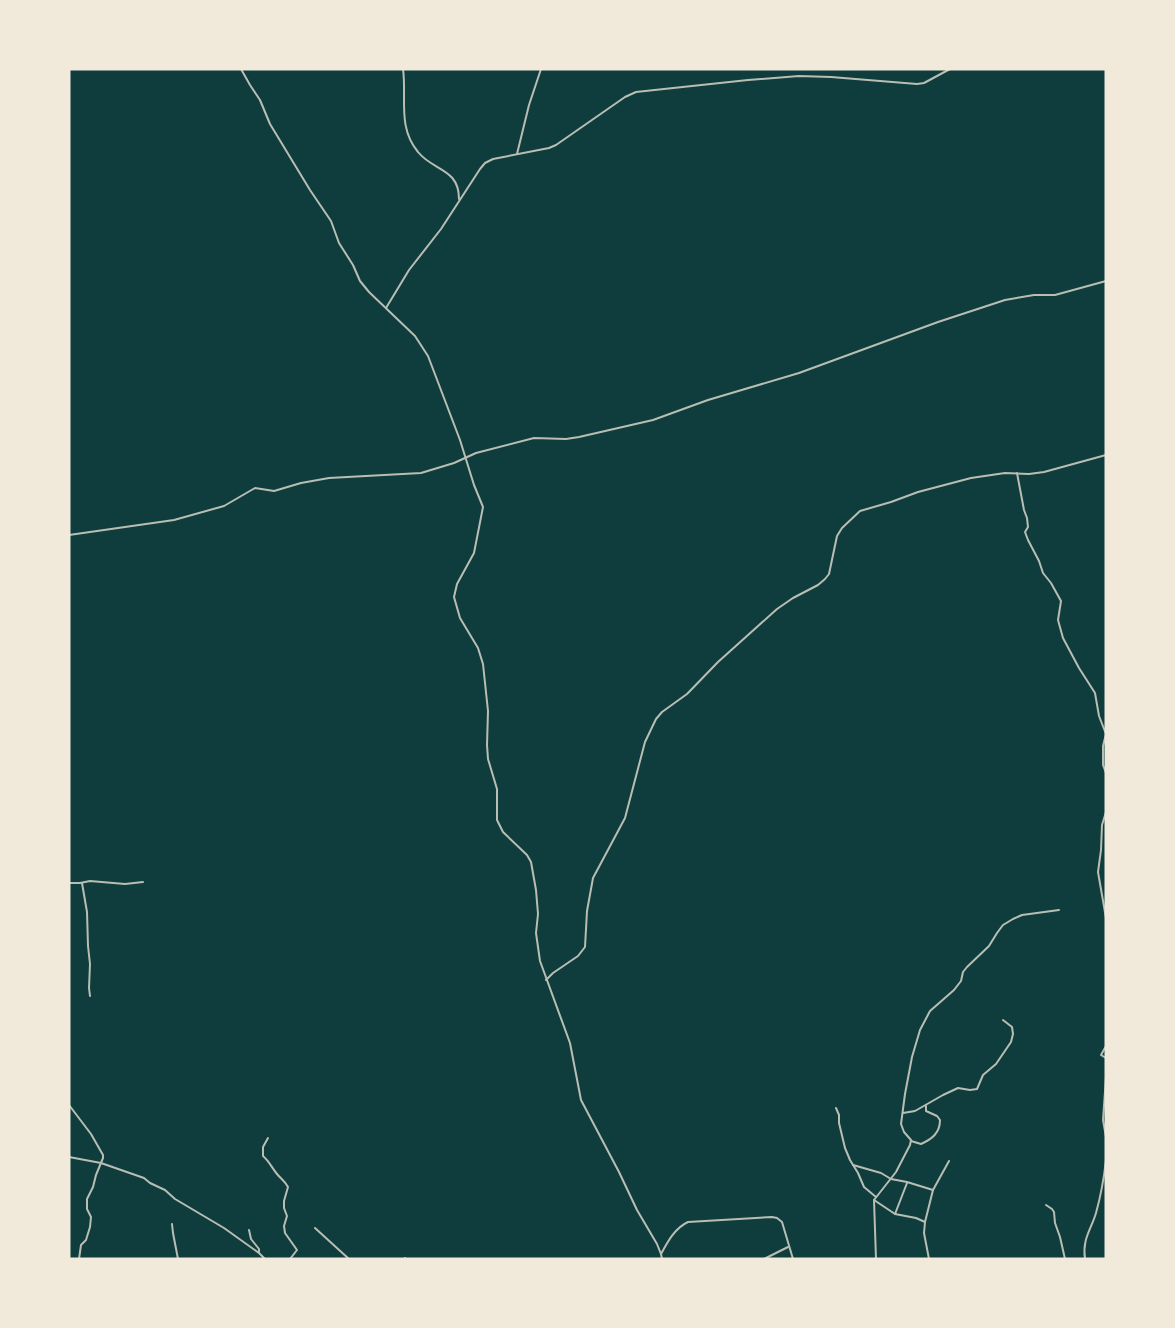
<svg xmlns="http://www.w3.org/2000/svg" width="1175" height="1328" font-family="'DM Sans',sans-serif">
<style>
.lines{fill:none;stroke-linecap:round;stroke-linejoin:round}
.minor{stroke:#b8beb3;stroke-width:2}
</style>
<rect width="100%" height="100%" fill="#0f3d3e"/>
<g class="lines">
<g class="minor">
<polyline points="241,69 250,85 260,100 270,124 310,190 331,221 339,243 353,265 360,281 369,292 415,336 428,356 460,440 474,485 483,507 474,553 457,584 454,597 460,618 478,648 483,664 488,711 487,745 488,759 497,789 497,820 503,832 527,855 531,862 536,890 538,914 536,933 540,961 570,1043 581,1100 619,1172 637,1210 657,1244 661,1254 662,1259"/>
<path d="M403,69C407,97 397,127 418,152C433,171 459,168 459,199"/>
<polyline points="517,154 529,105 541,69"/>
<polyline points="386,308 409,270 441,229 480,169 485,163 493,159 549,148 556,145 625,97 636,92 748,80 799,76 831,77 917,84 924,83 950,69"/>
<polyline points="1017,473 1024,510 1027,518 1028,527 1025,532 1028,540 1039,561 1043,573 1051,583 1061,601 1058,620 1063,638 1079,668 1095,693 1099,716 1106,734 1103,746 1103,765 1106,773"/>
<polyline points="69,535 174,520 224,506 255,488 274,491 301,483 329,478 421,473 454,463 476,453 534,438 566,439 579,437 653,420 708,400 799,373 938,322 1005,300 1034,295 1055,295 1106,281"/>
<polyline points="1106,812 1102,825 1101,850 1098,872 1106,918"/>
<polyline points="69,883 80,883 90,881 125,884 143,882"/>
<polyline points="82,883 87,912 88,946 90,964 89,988 90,996"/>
<polyline points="546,980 553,973 578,956 585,947 587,911 593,878 625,818 645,742 656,719 662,712 687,694 718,662 777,609 793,598 818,585 825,579 829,574 837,536 842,528 860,511 891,502 918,492 971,478 1005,473 1029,474 1044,472 1106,455"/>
<polyline points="1106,1035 1106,1046 1101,1055 1106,1058"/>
<polyline points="1106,1077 1103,1120 1106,1137"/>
<polyline points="69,1105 91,1134 103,1155 103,1158 96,1175 93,1187 87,1199 87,1209 91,1217 90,1227 86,1240 81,1245 79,1259"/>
<polyline points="836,1108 839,1115 839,1123 845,1148 850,1160 858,1173 864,1187 876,1197"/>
<polyline points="903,1113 915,1111 943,1095 958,1088 970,1090 977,1089 983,1075 996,1064 1011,1042 1013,1034 1012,1027 1003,1020"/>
<path d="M268,1138L263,1147V1156C269,1161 272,1168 277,1174C281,1179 285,1181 288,1187L284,1201V1208L287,1216L284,1226L285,1233L297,1250L290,1259"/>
<path d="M911,1141L921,1144C932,1139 940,1133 940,1120L937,1116L926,1111V1106"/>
<polyline points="69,1157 101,1163 144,1178 150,1183 165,1190 175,1199 224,1228 259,1253 265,1259"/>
<polyline points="853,1165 881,1173 891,1179 907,1182 933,1190"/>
<polyline points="874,1200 895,1214 916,1218 925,1222"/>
<polyline points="1046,1205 1052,1209 1054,1212 1055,1223 1060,1237 1065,1259"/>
<polyline points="895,1214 907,1183"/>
<polyline points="172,1224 173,1233 178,1259"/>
<polyline points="315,1228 349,1259"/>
<polyline points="249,1230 251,1239 259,1249 259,1253"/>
<path d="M661,1254C668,1241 675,1228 688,1222L772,1217L777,1218L782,1222L793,1259"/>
<polyline points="404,1259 405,1258"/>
<polyline points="764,1259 788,1247"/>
<polyline points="876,1259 874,1200 896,1172 910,1145 911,1140 904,1132 901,1124 905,1094 912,1057 920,1030 930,1011 954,990 961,981 963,972 967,967 989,946 997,933 1003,925 1013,919 1022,915 1059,910"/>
<polyline points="929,1259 924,1233 925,1222 933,1190 949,1161"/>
<path d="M1085,1259C1082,1239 1091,1230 1096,1213C1101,1195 1104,1178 1106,1160"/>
</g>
</g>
<rect width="1175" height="1328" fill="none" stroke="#f1e9da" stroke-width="141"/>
</svg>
